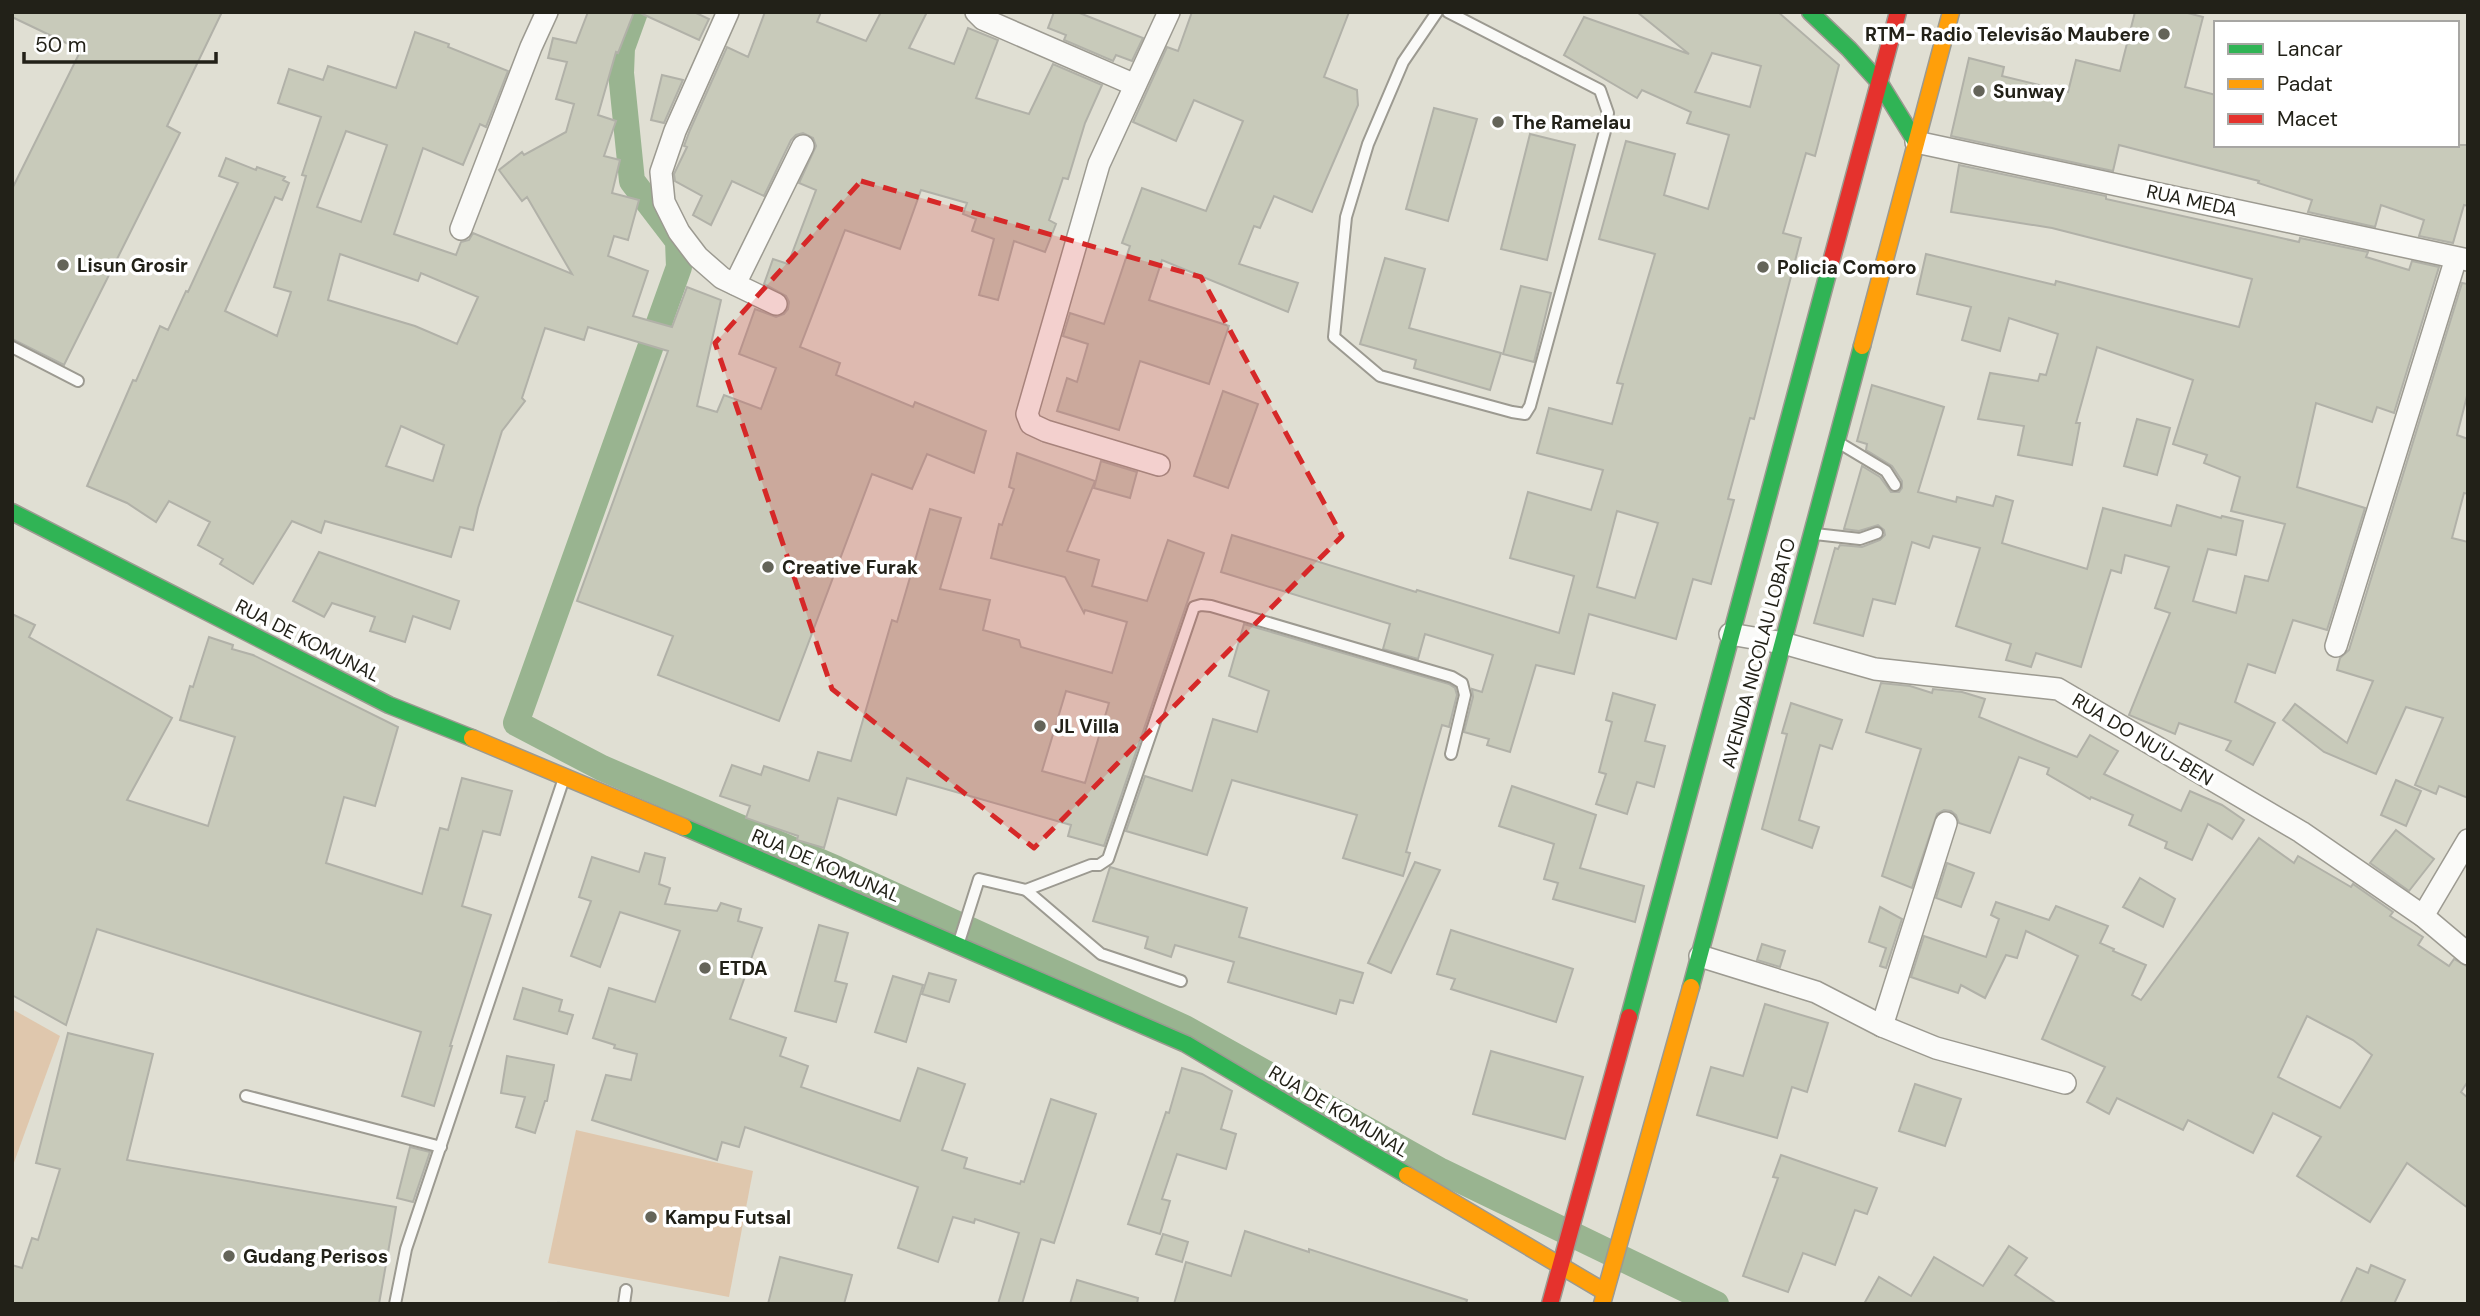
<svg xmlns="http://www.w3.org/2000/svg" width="2480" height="1316" font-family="'DM Sans',sans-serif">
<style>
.green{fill:#dfc7ad}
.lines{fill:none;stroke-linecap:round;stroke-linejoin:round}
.canal{stroke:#99b490;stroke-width:26}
.building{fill:#c8caba;stroke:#b1b1a8;stroke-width:2;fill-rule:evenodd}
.lane-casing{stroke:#9c9a91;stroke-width:14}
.street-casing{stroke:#9c9a91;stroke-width:24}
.fast-casing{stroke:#9c9a91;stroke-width:19}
.slow-casing{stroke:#9c9a91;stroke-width:19}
.jam-casing{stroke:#9c9a91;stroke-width:19}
.path{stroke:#bebeba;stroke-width:4.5;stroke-dasharray:5 5;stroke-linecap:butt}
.lane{stroke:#fafaf8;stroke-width:10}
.street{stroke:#fafaf8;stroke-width:21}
.fast{stroke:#30b455;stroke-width:16}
.slow{stroke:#ff9f0a;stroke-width:16}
.jam{stroke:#e5322d;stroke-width:16}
.marked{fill:#d62828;fill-opacity:0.2;stroke:#d62828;stroke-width:5;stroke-dasharray:14 9;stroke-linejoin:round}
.poi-dot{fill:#646459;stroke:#fff;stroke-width:2.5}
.labels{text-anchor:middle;stroke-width:7;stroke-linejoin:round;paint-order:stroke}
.poi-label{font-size:19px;font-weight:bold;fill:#222118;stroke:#fff;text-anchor:start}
.street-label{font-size:19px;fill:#222118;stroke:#fff}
</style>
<rect width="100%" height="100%" fill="#e0dfd3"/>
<g class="green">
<polygon points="12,1009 60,1036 12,1168"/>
<polygon points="576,1130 753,1171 729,1297 548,1263"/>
</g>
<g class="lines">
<polyline class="canal" points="635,12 622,48 621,73 632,181 678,241 679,267 516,723 602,768 837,869 1185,1028 1441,1171 1716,1304"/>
</g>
<g class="building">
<polygon points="12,12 222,12 167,126 180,133 64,365 12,339 12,189 81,50 12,17"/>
<path d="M588,12H634L618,53L616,52L598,115L616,121L604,156L620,160L612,193L639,200L628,240L614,236L608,256L648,271L633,316L672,327L687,287L721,300L697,406L717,412L724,395L761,409L776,368L739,354L755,309L776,317L784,314L788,309L789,302L786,296L764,284L773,259L788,264L816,190L799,183L816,146L813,138L803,133L796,135L791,140L764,196L732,181L711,225L693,215L702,196L675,181L674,174L687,147L684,146L690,130L727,47L748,57L765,12H821L817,22L866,41L881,12H927L909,48L954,64L968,28L998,40L976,98L1029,114L1053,64L1102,85L1085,123L1068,179L1063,178L1049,220L1056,224L1045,252L1014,241L998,300L979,295L994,239L972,231L976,219L963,214L967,203L921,190L900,249L845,230L800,347L840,363L836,375L913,407L915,402L986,431L974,473L927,454L912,489L872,474L779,721L658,675L673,636L577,601L668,351L588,327L584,340L545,328L522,398L525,401L502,431L478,508L473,530L460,527L451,557L325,521L321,533L292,521L253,584L220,564L223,559L198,545L210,522L169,501L156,522L127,503L87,486L133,380L136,381L160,326L168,330L186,291L188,292L238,183L219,176L226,158L256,170L257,167L285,177L283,180L289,183L282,200L275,197L225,311L277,336L291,292L274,287L306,176L302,175L321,117L278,103L289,69L323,80L328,66L396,88L415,32L449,44L448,47L508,71L486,127L480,124L463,165L423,148L394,234L456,255L461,242L469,240L473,233L572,274L527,197L522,201L499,170L522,152L524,155L566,132L574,104L556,99L567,62L548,58L553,38L576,43ZM346,131L387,145L361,222L317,207ZM340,254L418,281L421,273L478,297L457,344L415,326L328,300ZM401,426L444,445L433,481L386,466Z"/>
<polygon points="638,12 694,12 709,19 699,40"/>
<polygon points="1054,12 1077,12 1143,38 1132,61 1116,55 1113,61 1064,40 1066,35 1048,28"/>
<polygon points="1192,12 1349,12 1324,77 1357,90 1358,105 1312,212 1274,196 1260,228 1254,226 1239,264 1298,283 1288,312 1162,260 1149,300 1229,326 1209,384 1140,361 1119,430 1057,411 1067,378 1077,382 1088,344 1063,336 1070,313 1104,324 1130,246 1122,243 1142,188 1206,211 1243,121 1194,100 1176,141 1133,122 1167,47 1178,51"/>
<path d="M1637,12H1778L1839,65L1815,156L1806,153L1783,233L1801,238L1754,419L1750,418L1728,499L1734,500L1711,584L1693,579L1676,639L1589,614L1574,674L1536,665L1510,752L1487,745L1489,739L1464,732L1473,697L1472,689L1482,692L1493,655L1425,634L1418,659L1383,649L1390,624L1221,572L1232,535L1416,592L1417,590L1559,633L1574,576L1510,558L1528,492L1591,510L1603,470L1537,453L1549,408L1612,424L1623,384L1617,383L1655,254L1599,239L1626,141L1675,154L1664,195L1708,209L1729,135L1687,123L1691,112L1642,90L1637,98L1564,55L1584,17L1689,54ZM1712,53L1761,66L1750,107L1695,92ZM1617,511L1658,523L1635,598L1597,587Z"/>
<polygon points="2135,12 2184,12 2203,17 2185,87 2216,95 2216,145 2468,145 2468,206 2464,205 2453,243 2419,236 2424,220 2381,205 2375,227 2308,212 2312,200 2258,183 2259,181 2119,145 2113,171 1951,136 1969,58 2004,67 2002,76 2068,92 2076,60 2120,71"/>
<polygon points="662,75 683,80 664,123 651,120"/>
<polygon points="1434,108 1477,119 1448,221 1406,209"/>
<polygon points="1530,134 1575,145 1547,260 1501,249"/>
<polygon points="1959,165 2106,196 2106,199 2299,242 2300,238 2368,252 2366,257 2409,270 2412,261 2439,267 2394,413 2377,407 2372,422 2316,403 2297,487 2365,508 2327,630 2293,620 2275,673 2248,664 2235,702 2275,723 2253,765 2226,750 2231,741 2179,723 2175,734 2129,715 2170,613 2155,608 2169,567 2125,555 2121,573 2111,570 2081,667 2036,653 2031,667 2006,660 2011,644 1956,626 1980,548 1933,536 1929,548 1912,542 1895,604 1873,599 1863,636 1814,623 1835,548 1838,549 1840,545 1862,547 1880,540 1885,535 1884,530 1878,525 1859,531 1844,529 1862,466 1880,477 1891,492 1899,492 1902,488 1902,481 1892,466 1866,450 1867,444 1857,441 1872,385 1944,407 1918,492 1956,502 1957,497 1993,506 1996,496 2013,501 2002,543 2087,569 2103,508 2171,526 2177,505 2221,518 2222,516 2243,521 2236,555 2208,549 2193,601 2236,613 2245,576 2268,581 2285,524 2231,511 2240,477 2204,463 2207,455 2173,444 2193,380 2097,347 2076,423 2080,423 2072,465 2018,455 2024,426 1978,419 1990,373 2038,381 2040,374 2046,375 2058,334 2009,318 2000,351 1962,340 1971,307 1917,294 1926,254 2055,285 2056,281 2239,327 2252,279 2052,228 1951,212"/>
<polygon points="1385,258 1425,269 1409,328 1501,353 1490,390 1414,368 1416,360 1360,344"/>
<polygon points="2462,283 2468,284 2468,392 2457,435 2468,439 2468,494 2464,493 2452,538 2468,542 2468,798 2439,786 2436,794 2415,785 2443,718 2406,707 2376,774 2324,752 2283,720 2295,704 2347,743 2373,681 2337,670 2340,658 2349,650"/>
<polygon points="1521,286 1551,293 1534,362 1503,354"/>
<polygon points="1223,391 1258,404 1228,488 1194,476"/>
<polygon points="2137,419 2170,428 2157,475 2124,466"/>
<path d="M1017,453L1095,481L1067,551L1099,560L1092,586L1147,601L1168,540L1204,553L1104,846L1068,836L1071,825L907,778L896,815L838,798L824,848L797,840L798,836L746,818L750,806L720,796L732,765L761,775L764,766L809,781L818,752L851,761L892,620L897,622L930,509L961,518L940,589L990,600L983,630L1019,640L1021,647L1112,673L1127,622L1085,610L1084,613L1065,577L991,558L999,524L1002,525L1014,489L1009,487ZM1066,691L1109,703L1085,783L1042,771Z"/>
<polygon points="1101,461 1137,472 1130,498 1094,488"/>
<polygon points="319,552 459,601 450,629 413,616 405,642 370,631 375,617 332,603 324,617 293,601"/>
<polygon points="12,614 35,625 29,637 172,718 127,800 208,826 235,737 180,720 190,686 193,687 209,637 233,645 232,649 253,655 398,727 375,806 344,797 326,863 422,894 440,828 448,830 462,778 512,791 500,835 483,831 462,906 491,915 450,1046 452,1046 434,1106 402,1096 421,1032 97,929 66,1025 12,995"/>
<polygon points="1244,624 1449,684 1455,688 1457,695 1449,727 1442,725 1406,852 1410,853 1403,876 1343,858 1357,815 1232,780 1207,855 1126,831 1145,776 1192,791 1213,719 1257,732 1269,691 1229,676"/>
<polygon points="1881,683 1910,686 1932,693 1933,689 1962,692 1985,699 1979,717 2077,757 2090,735 2118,751 2104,774 2181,811 2190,791 2222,805 2244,820 2232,839 2208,824 2192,860 2165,848 2167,842 2129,825 2133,815 2091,797 2090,799 2047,774 2049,768 2019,757 1990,833 1959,823 1956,815 1951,811 1944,810 1937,814 1912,888 1882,876 1921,749 1866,732"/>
<polygon points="1613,693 1655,705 1645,741 1665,746 1654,787 1637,782 1627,814 1596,804 1606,774 1599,772 1612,722 1606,720"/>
<polygon points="1791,703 1842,720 1832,749 1820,745 1799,820 1819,827 1812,848 1762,829 1787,734 1782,733"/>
<polygon points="2396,780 2421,791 2406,826 2381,815"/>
<polygon points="1512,786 1596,815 1580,868 1644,886 1635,922 1553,899 1558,883 1544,879 1554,844 1499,826"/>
<polygon points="2396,830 2434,859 2409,891 2370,863"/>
<path d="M2259,838L2294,863L2298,856L2351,887L2353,884L2393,912L2390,916L2423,937L2418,945L2449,966L2454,959L2468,967V1081L2461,1092L2468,1098V1208L2407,1163L2370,1222L2297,1176L2321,1137L2273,1113L2253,1153L2188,1120L2183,1130L2117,1098L2109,1114L2087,1102L2105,1067L2042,1039L2078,956L2026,931L2017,958L2006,955L1985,998L1961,985L1958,993L1911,977L1924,936L1986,957L1999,919L1991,915L1996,902L2049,920L2056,906L2108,926L2100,943L2114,949L2113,951L2146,965L2132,995L2141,1000ZM2307,1016L2353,1040L2372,1055L2340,1108L2278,1077Z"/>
<polygon points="645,853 665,858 659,884 670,888 665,904 717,911 721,903 741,909 738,921 762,928 730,1019 786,1038 780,1056 808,1066 801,1087 900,1121 918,1068 965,1084 942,1150 967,1158 964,1168 1020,1184 1021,1181 1024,1182 1051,1099 1096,1114 1054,1243 1041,1239 1022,1304 998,1304 1019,1233 975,1219 974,1223 953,1217 938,1262 898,1248 918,1187 745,1127 739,1147 722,1142 717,1160 592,1120 606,1075 631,1080 637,1054 614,1048 615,1045 593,1038 609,988 655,1002 680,931 620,912 600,967 571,956 591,901 579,897 592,857 639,872"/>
<polygon points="1415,862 1440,870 1391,973 1368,963"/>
<polygon points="1947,863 1974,873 1961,907 1936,898"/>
<polygon points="1110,867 1247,908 1239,937 1363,973 1353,1003 1340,1000 1336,1014 1228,982 1234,962 1175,945 1171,957 1145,948 1148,937 1093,921"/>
<polygon points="2140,878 2175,899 2163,927 2123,907"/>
<polygon points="1880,907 1902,919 1886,968 1880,966 1886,948 1869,942"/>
<polygon points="819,925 848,933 835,981 847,984 836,1022 795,1011"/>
<polygon points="1451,930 1573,969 1556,1022 1451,989 1455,979 1437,974"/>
<polygon points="1762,944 1785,951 1780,967 1757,960"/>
<polygon points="929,973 956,980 949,1002 922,994"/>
<polygon points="893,976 923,985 906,1042 875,1032"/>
<polygon points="523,988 562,1000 559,1011 573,1015 567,1034 514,1019"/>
<polygon points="1765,1004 1828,1023 1807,1092 1792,1087 1777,1138 1697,1115 1711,1067 1743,1076"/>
<polygon points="68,1033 153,1054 127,1160 396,1207 379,1304 12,1304 12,1265 22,1268 32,1238 38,1240 60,1169 36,1163"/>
<polygon points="1491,1051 1583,1077 1565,1139 1473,1114"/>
<polygon points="507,1056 554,1065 547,1101 545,1101 535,1133 516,1127 525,1097 501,1093"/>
<polygon points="1182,1068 1202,1074 1232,1091 1221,1129 1236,1134 1226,1169 1177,1154 1162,1199 1170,1201 1160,1234 1128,1224 1166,1112 1169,1113"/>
<polygon points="1915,1084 1961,1099 1945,1146 1899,1131"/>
<polygon points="410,1147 430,1152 413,1202 397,1198"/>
<polygon points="1781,1155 1877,1188 1867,1214 1855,1210 1835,1265 1803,1253 1788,1292 1743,1276 1778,1178 1773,1177"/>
<polygon points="1245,1231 1309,1252 1309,1249 1467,1300 1466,1304 1174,1304 1186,1262 1231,1276"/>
<polygon points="1163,1234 1188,1242 1182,1262 1156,1254"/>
<polygon points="2009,1246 2027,1258 2015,1275 2057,1304 1864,1304 1879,1277 1911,1296 1934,1257 1983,1286"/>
<polygon points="780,1257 852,1275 844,1304 768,1304"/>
<polygon points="2371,1265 2405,1280 2394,1304 2340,1304 2357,1268 2368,1273"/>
<polygon points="1077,1280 1138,1298 1137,1304 1070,1304"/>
</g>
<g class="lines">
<g class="lane-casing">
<g id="lane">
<polyline points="1437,12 1403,62 1368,144 1346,217 1334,337 1380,376 1512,412 1525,414 1530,406 1605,131 1608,113 1600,90 1448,12"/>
<polyline points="12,347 78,381"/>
<polyline points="1841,444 1886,471 1895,485"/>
<polyline points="1815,534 1860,539 1877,533"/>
<polyline points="1026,890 1101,954 1181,981"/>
<polyline points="959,942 979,879 1026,890 1091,865 1099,865 1108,859 1194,607 1201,605 1211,606 1452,677 1462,683 1465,695 1451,754"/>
<polyline points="246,1096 441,1147"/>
<polyline points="395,1304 406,1249 564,778"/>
<polyline points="624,1304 626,1290"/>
</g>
</g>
<g class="street-casing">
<g id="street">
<polyline points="728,12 675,131 661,172 664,202 679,232 698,257 722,278 776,304"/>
<polyline points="976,12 983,19 1135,85"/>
<polyline points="1916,142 2468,260"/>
<polyline points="461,229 531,47 547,12"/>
<polyline points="735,284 803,146"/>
<polyline points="1159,465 1046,431 1031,424 1027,414 1099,164 1169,12"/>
<polyline points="1730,634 1783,643 1875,669 2058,689 2301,832 2423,916 2468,954"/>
<polyline points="2336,646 2456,258"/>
<polyline points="2423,916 2468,840"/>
<polyline points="1700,956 1816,992 1882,1026 1936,1048 2065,1083"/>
<polyline points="1882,1026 1946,823"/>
</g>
</g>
<g class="fast-casing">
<g id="fast">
<polyline points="1810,12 1849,49 1879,82 1916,142"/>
<polyline points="12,512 389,705 472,738"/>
<polyline points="684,827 1186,1044 1407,1175"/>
<polyline points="1691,987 1862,346"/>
<polyline points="1629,1017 1831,262"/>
</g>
</g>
<g class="slow-casing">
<g id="slow">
<polyline points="1862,346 1951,12"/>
<polyline points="472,738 684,827"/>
<polyline points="1407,1175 1605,1292"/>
<polyline points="1602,1304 1691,987"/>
</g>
</g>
<g class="jam-casing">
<g id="jam">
<polyline points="1831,262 1898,12"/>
<polyline points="1550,1304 1629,1017"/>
</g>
</g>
<polyline class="path" points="557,1304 560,1304"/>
<use href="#lane" class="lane"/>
<use href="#street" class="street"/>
<use href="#fast" class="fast"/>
<use href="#slow" class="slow"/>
<use href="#jam" class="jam"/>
</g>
<path class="marked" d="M861,181L1201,277L1342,536L1034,848L832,689L715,343Z"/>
<g class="poi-dot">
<circle cx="2164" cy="34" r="7"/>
<circle cx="1979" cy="91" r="7"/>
<circle cx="1498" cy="122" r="7"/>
<circle cx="63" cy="265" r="7"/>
<circle cx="1763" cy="267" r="7"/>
<circle cx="768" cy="567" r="7"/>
<circle cx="1040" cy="726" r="7"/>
<circle cx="705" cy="968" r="7"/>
<circle cx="651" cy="1217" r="7"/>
<circle cx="229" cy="1256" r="7"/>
</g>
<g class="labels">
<g class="poi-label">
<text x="2150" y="41" text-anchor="end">RTM- Radio Televisão Maubere</text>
<text x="1993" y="98">Sunway</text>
<text x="1512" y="129">The Ramelau</text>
<text x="77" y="272">Lisun Grosir</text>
<text x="1777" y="274">Policia Comoro</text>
<text x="782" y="574">Creative Furak</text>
<text x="1054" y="733">JL Villa</text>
<text x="719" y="975">ETDA</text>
<text x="665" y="1224">Kampu Futsal</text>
<text x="243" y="1263">Gudang Perisos</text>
</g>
<g class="street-label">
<text transform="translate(2192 200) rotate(12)" y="7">RUA MEDA</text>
<text transform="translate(308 640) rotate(27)" y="7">RUA DE KOMUNAL</text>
<text transform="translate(1758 653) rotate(-75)" y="7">AVENIDA NICOLAU LOBATO</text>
<text transform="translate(2143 739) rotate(31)" y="7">RUA DO NU'U-BEN</text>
<text transform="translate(826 865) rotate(23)" y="7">RUA DE KOMUNAL</text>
<text transform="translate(1339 1111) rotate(31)" y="7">RUA DE KOMUNAL</text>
</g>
</g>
<rect width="2480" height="1316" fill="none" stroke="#222118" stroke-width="28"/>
<rect x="2214" y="21" width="245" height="126" fill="#ffffff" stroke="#a7a6a3" stroke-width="2"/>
<rect x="2228" y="44" width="35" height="10" fill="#30b455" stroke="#a7a6a3" stroke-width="2"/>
<text x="2277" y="56" font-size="21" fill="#222118">Lancar</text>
<rect x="2228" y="79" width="35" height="10" fill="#ff9f0a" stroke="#a7a6a3" stroke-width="2"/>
<text x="2277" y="91" font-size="21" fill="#222118">Padat</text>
<rect x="2228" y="114" width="35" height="10" fill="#e5322d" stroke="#a7a6a3" stroke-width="2"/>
<text x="2277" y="126" font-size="21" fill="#222118">Macet</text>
<path d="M24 52v10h192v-10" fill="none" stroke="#222118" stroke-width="3.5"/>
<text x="35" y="52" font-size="21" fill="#222118" stroke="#ffffff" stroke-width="5" paint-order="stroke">50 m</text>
</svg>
